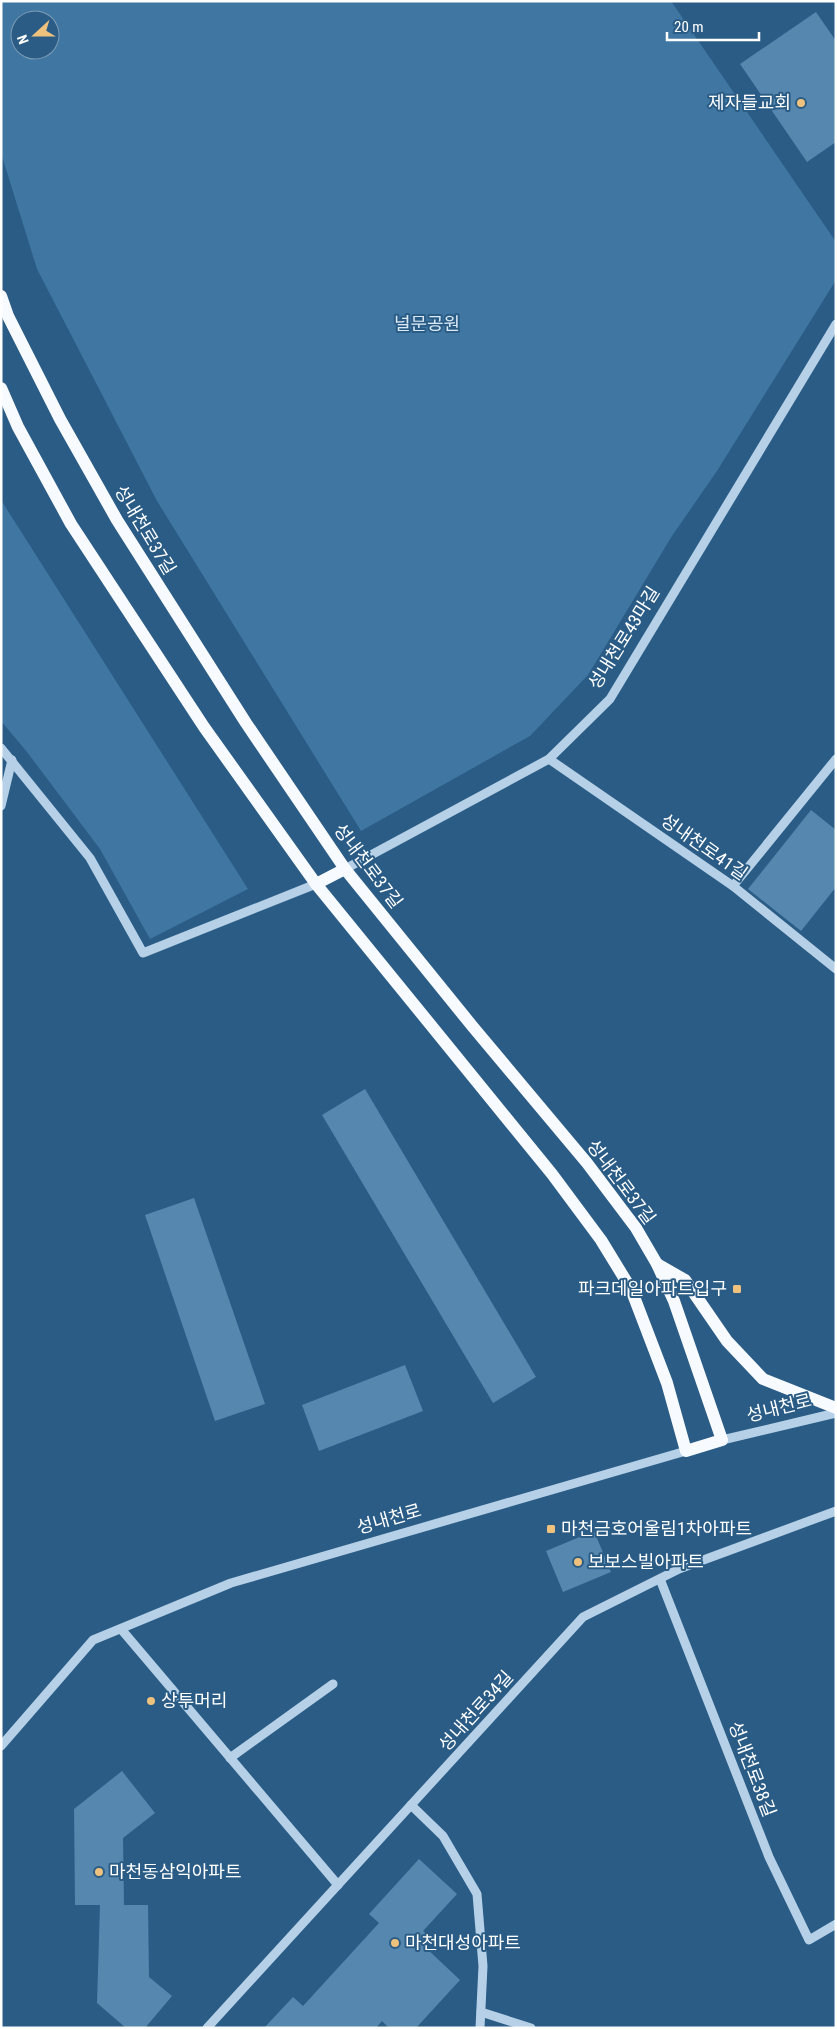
<svg xmlns="http://www.w3.org/2000/svg" width="837" height="2029" font-family="'Roboto Condensed','Noto Sans KR',sans-serif">
<style>
.green{fill:#3f76a2;fill-rule:evenodd}
.building{fill:#5687af}
.lines{fill:none;stroke-linecap:round;stroke-linejoin:round}
.minor{stroke:#b6d1e7;stroke-width:9}
.major{stroke:#f7fafe;stroke-width:12}
.poi-dot{fill:#eec17d;stroke:#2a5c86;stroke-width:2}
.labels{text-anchor:middle;stroke-width:4;stroke-linejoin:round;paint-order:stroke}
.poi-label{font-size:18px;fill:#fff;stroke:#2a5c86;text-anchor:start}
.park-label{font-size:18px;fill:#d9e9f6;stroke:#2a5c86}
.street-label{font-size:18px;fill:#fff;stroke:#2a5c86}
</style>
<rect width="100%" height="100%" fill="#2a5c86"/>
<g class="green">
<path d="M1,1H671L836,242V280L717,471L672,536L588,675L530,736L361,831L157,501L37,269L1,153ZM20,20H50V50H20Z"/>
<polygon points="1,500 248,889 150,939 100,849 27,752 1,721"/>
</g>
<g class="building">
<polygon points="816,12 836,41 836,142 807,162 740,64"/>
<polygon points="811,810 836,830 836,887 801,931 748,889"/>
<polygon points="365,1089 536,1377 493,1403 322,1115"/>
<polygon points="194,1198 265,1404 215,1421 145,1215"/>
<polygon points="405,1365 423,1411 319,1451 302,1405"/>
<polygon points="594,1531 611,1572 563,1592 546,1551"/>
<polygon points="122,1771 155,1813 123,1838 124,1905 148,1905 149,1977 172,1996 145,2028 126,2028 97,2003 100,1905 75,1905 74,1809"/>
<polygon points="419,1859 457,1894 423,1931 433,1939 425,1947 460,1980 416,2028 389,2028 382,2021 376,2028 264,2028 293,1997 303,2006 379,1923 369,1914"/>
</g>
<g class="lines">
<g class="minor">
<polyline points="1,748 90,858 143,953 316,884"/>
<polyline points="549,759 733,886 836,969"/>
<polyline points="1,806 12,760"/>
<polyline points="345,869 549,759 610,699 836,324"/>
<polyline points="733,886 836,759"/>
<polyline points="722,1440 836,1413"/>
<polyline points="660,1579 769,1857 809,1940 836,1924"/>
<polyline points="121,1629 338,1885"/>
<polyline points="1,1746 93,1640 231,1583 686,1451"/>
<polyline points="230,1758 333,1684"/>
<polyline points="411,1805 443,1836 477,1894 483,1966 480,2028"/>
<polyline points="481,2012 531,2028"/>
<polyline points="207,2028 583,1617 679,1569 836,1511"/>
</g>
<g class="major">
<polyline points="1,296 8,316 60,419 117,520 246,723 345,869 473,1027 587,1163 636,1228 657,1264 674,1301 722,1440 686,1451 667,1383 631,1289 601,1240 552,1174 316,884 204,727 71,524 18,427 1,388"/>
<polyline points="316,884 345,869"/>
<polyline points="657,1264 685,1280 727,1341 763,1379 836,1408"/>
</g>
</g>
<g class="poi-dot">
<circle cx="801" cy="103" r="5"/>
<rect x="732" y="1284" width="10" height="10" rx="2.5"/>
<rect x="546" y="1524" width="10" height="10" rx="2.5"/>
<circle cx="578" cy="1562" r="5"/>
<circle cx="151" cy="1701" r="5"/>
<circle cx="99" cy="1872" r="5"/>
<circle cx="395" cy="1943" r="5"/>
</g>
<g class="labels">
<g class="poi-label">
<text x="791" y="109" text-anchor="end">제자들교회</text>
<text x="727" y="1295" text-anchor="end">파크데일아파트입구</text>
<text x="561" y="1535">마천금호어울림1차아파트</text>
<text x="588" y="1568">보보스빌아파트</text>
<text x="161" y="1707">상투머리</text>
<text x="109" y="1878">마천동삼익아파트</text>
<text x="405" y="1949">마천대성아파트</text>
</g>
<g class="park-label">
<text x="427" y="330">널문공원</text>
</g>
<g class="street-label">
<text transform="translate(145 530) rotate(59)" y="6">성내천로37길</text>
<text transform="translate(624 638) rotate(-58)" y="6">성내천로43마길</text>
<text transform="translate(704 847) rotate(35)" y="6">성내천로41길</text>
<text transform="translate(368 866) rotate(53)" y="6">성내천로37길</text>
<text transform="translate(621 1182) rotate(53)" y="6">성내천로37길</text>
<text transform="translate(779 1408) rotate(-14)" y="6">성내천로</text>
<text transform="translate(389 1519) rotate(-16)" y="6">성내천로</text>
<text transform="translate(476 1711) rotate(-48)" y="6">성내천로34길</text>
<text transform="translate(752 1769) rotate(69)" y="6">성내천로38길</text>
</g>
</g>
<rect width="837" height="2029" fill="none" stroke="#ffffff" stroke-width="5"/>
<g transform="translate(35 35) rotate(249)"><circle r="24" fill="#2a5c86" stroke="#7f9db6"/>
<path d="M0-4L9 19L0 12L-9 19Z" fill="#eec17d"/>
<text y="-8" font-size="14" font-weight="bold" text-anchor="middle" fill="#ffffff">N</text>
</g>
<path d="M667 32v8h92v-8" fill="none" stroke="#ffffff" stroke-width="2.5"/>
<text x="674" y="32" font-size="15" fill="#ffffff" stroke="#2a5c86" stroke-width="4" paint-order="stroke">20 m</text>
</svg>
